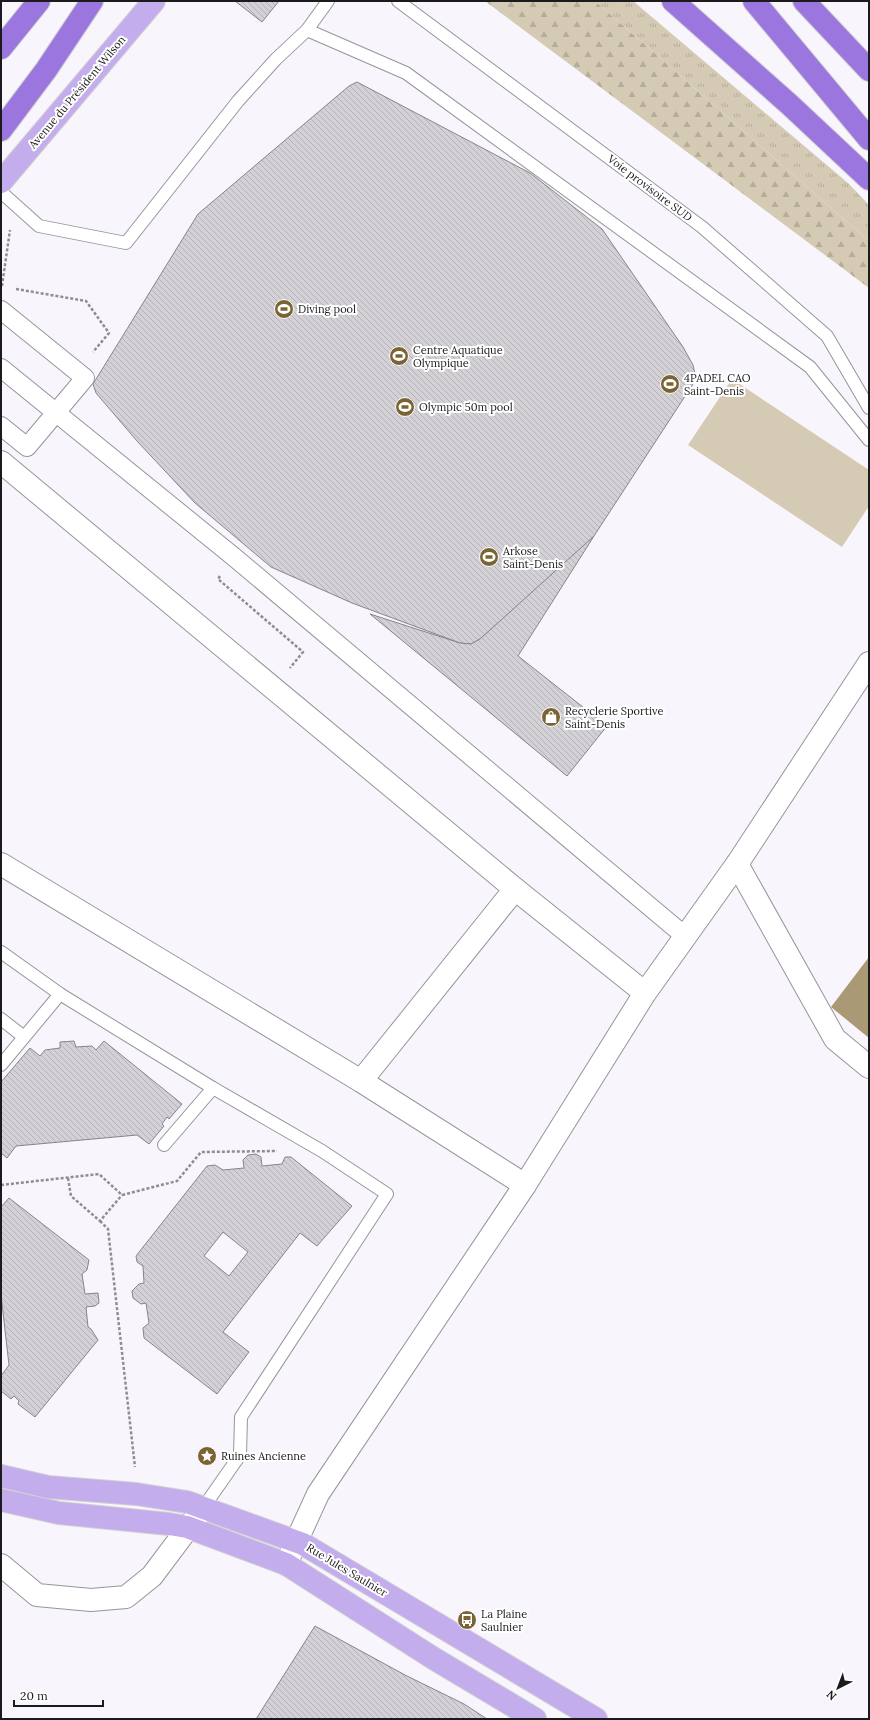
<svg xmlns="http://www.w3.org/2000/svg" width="870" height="1720" font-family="Lora,serif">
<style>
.grass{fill:url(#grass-tufts)}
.forest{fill:url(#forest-firs)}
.garden{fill:#d5cab3}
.water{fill:#aa9975}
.building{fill:url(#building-back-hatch);stroke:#86858a;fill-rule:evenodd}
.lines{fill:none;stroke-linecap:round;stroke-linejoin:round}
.service-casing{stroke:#96959a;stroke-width:14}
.pedestrian-casing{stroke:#96959a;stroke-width:20}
.minor-casing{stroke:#96959a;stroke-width:24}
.primary-casing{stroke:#d1d1d2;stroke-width:24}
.motorway-casing{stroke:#d1d1d2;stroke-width:24}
.path{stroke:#8f8d92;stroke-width:2.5;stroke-dasharray:3 2;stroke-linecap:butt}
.service{stroke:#fff;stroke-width:12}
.pedestrian{stroke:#fff;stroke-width:18}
.minor{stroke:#fff;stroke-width:22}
.primary{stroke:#c3adec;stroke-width:22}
.motorway{stroke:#9b76df;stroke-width:22}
.labels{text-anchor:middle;stroke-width:4;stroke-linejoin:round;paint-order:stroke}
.street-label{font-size:11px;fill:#1b1a1c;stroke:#fff}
.poi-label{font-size:11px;fill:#1b1a1c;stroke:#fff;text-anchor:start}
</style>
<defs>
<pattern id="grass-tufts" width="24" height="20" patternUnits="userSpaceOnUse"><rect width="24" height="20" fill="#d5cab3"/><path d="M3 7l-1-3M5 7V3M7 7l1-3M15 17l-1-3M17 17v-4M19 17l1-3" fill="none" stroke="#b6ad99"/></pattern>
<pattern id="forest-firs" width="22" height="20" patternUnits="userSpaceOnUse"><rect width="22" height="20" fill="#d5cab3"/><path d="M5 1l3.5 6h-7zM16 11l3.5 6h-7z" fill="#b6ad99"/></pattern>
<pattern id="building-back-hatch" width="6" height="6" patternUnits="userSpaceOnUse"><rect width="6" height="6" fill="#d3d1d6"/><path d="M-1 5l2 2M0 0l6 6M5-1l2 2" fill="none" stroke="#b5b3b7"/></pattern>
</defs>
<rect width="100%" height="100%" fill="#f8f6fc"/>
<polygon class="grass" points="595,1 633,1 848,183 869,205 869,241"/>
<polygon class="forest" points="485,1 595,1 869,241 869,288"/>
<polygon class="garden" points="732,379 869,470 869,506 842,547 688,445"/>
<polygon class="water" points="869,957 869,1038 831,1007"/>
<g class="building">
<polygon points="235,1 279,1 262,22"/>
<polygon points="357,82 530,173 602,229 683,347 693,365 695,374 693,384 594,536 567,563 480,639 471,644 460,643 352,603 271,567 195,503 137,441 96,393 93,384 198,214 349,86"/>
<polygon points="594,536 518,656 607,726 567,776 370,614 460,643 471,644 480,639"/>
<polygon points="74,1041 76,1047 92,1046 96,1050 104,1041 182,1104 169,1119 167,1117 162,1124 164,1126 149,1144 137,1135 16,1146 7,1158 1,1153 1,1082 30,1048 40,1056 45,1050 60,1048 60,1042"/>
<path d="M256,1154L261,1157L262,1166L282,1164L285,1157H291L352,1206L317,1246L300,1233L223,1332L249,1352L217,1394L144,1338L143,1328L149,1323L146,1303L141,1304L133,1298L132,1291L139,1284L144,1283L143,1266L137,1262L136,1256L207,1166L215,1165L223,1170L244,1168L243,1160L248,1155ZM223,1232L248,1252L229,1276L204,1256Z"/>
<polygon points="9,1198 89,1260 87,1270 82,1274 85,1294 98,1293 99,1303 95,1306 86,1307 88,1327 91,1329 98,1340 35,1417 18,1404 19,1401 14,1396 11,1399 1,1391 1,1376 9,1365 1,1295 1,1207"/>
<polygon points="315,1626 405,1675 464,1704 487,1719 256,1719"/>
</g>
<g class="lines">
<g class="service-casing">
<g id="service">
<polyline points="398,1 702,227 827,336 869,408"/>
<polyline points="307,30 406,73 810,367 869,440"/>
<polyline points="1,192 39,226 126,243 238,101 276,59 307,30 328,1"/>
<polyline points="1,952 60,994"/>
<polyline points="1,1019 24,1037"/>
<polyline points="1,1065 60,994 213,1088 322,1151 387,1194 241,1417 240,1455 203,1508"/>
<polyline points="164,1145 213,1088"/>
</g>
</g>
<g class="pedestrian-casing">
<g id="pedestrian">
<polyline points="1,310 85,378 27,447 1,426"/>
<polyline points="1,368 234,557 686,937"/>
</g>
</g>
<g class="minor-casing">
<g id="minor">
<polyline points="1,462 515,889 645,993"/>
<polyline points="1,864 361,1081 525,1185"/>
<polyline points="737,864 835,1039 869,1067"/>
<polyline points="361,1081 515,889"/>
<polyline points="286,1564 318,1494 525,1185 645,993 737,864 869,663"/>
<polyline points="1,1565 37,1595 91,1600 126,1597 152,1576 203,1508"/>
</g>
</g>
<g class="primary-casing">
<g id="primary">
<polyline points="1,182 154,1"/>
<polyline points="1,1476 48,1487 136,1494 187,1502 303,1544 596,1719"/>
<polyline points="1,1500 59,1513 169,1524 187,1527 286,1564 433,1658 535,1719"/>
</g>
</g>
<g class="motorway-casing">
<g id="motorway">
<polyline points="673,1 790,105 869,179"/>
<polyline points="754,1 869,139"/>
<polyline points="804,1 869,70"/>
<polyline points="1,48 39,1"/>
<polyline points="1,130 46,70 92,1"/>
</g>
</g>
<g class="path">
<polyline points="2,286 10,230"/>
<polyline points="16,289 86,301 109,333 93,352"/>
<polyline points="220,576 218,579 303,652 290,668"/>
<polyline points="68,1178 71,1196 100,1221 122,1195"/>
<polyline points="1,1185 99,1174 122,1195 177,1181 201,1152 277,1151"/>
<polyline points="100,1221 108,1229 135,1467"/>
</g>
<use href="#service" class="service"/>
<use href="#pedestrian" class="pedestrian"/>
<use href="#minor" class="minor"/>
<use href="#primary" class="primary"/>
<use href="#motorway" class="motorway"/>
</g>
<defs>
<g id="stadium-disc" transform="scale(1)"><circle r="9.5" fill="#7a6434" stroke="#fff"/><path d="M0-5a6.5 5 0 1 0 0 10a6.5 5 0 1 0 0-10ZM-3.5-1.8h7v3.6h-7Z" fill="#fff"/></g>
<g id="shop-disc" transform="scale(1)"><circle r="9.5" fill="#7a6434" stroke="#fff"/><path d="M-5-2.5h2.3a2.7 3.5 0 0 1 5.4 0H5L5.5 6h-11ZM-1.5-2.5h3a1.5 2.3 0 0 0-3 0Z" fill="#fff"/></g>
<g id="sight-disc" transform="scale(1)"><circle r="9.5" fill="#7a6434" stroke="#fff"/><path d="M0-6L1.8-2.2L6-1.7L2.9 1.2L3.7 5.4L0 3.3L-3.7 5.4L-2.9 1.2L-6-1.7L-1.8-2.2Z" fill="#fff"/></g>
<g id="bus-disc" transform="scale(1)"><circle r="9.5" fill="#7a6434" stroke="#fff"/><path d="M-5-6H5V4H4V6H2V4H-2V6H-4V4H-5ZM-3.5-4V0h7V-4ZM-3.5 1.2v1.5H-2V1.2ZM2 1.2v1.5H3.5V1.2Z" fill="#fff"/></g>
</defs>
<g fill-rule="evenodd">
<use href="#stadium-disc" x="284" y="309"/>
<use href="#stadium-disc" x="399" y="356"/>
<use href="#stadium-disc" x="670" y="384"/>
<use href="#stadium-disc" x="405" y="407"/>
<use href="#stadium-disc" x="489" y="557"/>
<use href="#shop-disc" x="551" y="717"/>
<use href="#sight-disc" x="207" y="1456"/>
<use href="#bus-disc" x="467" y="1620"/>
</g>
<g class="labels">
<g class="street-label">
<text transform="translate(77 92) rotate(-50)" y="4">Avenue du Président Wilson</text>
<text transform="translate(650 188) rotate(37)" y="4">Voie provisoire SUD</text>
<text transform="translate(347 1570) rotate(31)" y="4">Rue Jules Saulnier</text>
</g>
<g class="poi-label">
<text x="298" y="313">Diving pool</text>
<text x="413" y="354">Centre Aquatique<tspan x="413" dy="13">Olympique</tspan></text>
<text x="684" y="382">4PADEL CAO<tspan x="684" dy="13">Saint-Denis</tspan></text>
<text x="419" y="411">Olympic 50m pool</text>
<text x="503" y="555">Arkose<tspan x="503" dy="13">Saint-Denis</tspan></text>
<text x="565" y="715">Recyclerie Sportive<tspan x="565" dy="13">Saint-Denis</tspan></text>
<text x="221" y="1460">Ruines Ancienne</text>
<text x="481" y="1618">La Plaine<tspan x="481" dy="13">Saulnier</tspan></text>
</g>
</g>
<rect width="870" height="1720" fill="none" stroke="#1b1a1c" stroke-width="4"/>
<g transform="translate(838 1688) rotate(222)" stroke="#ffffff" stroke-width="3" paint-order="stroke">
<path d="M0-3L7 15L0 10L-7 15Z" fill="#1b1a1c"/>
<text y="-6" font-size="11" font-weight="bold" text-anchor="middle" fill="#1b1a1c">N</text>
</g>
<path d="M14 1700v6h89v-6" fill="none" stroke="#1b1a1c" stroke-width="2"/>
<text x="20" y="1700" font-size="12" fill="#1b1a1c" stroke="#ffffff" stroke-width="3" paint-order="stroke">20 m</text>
</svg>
